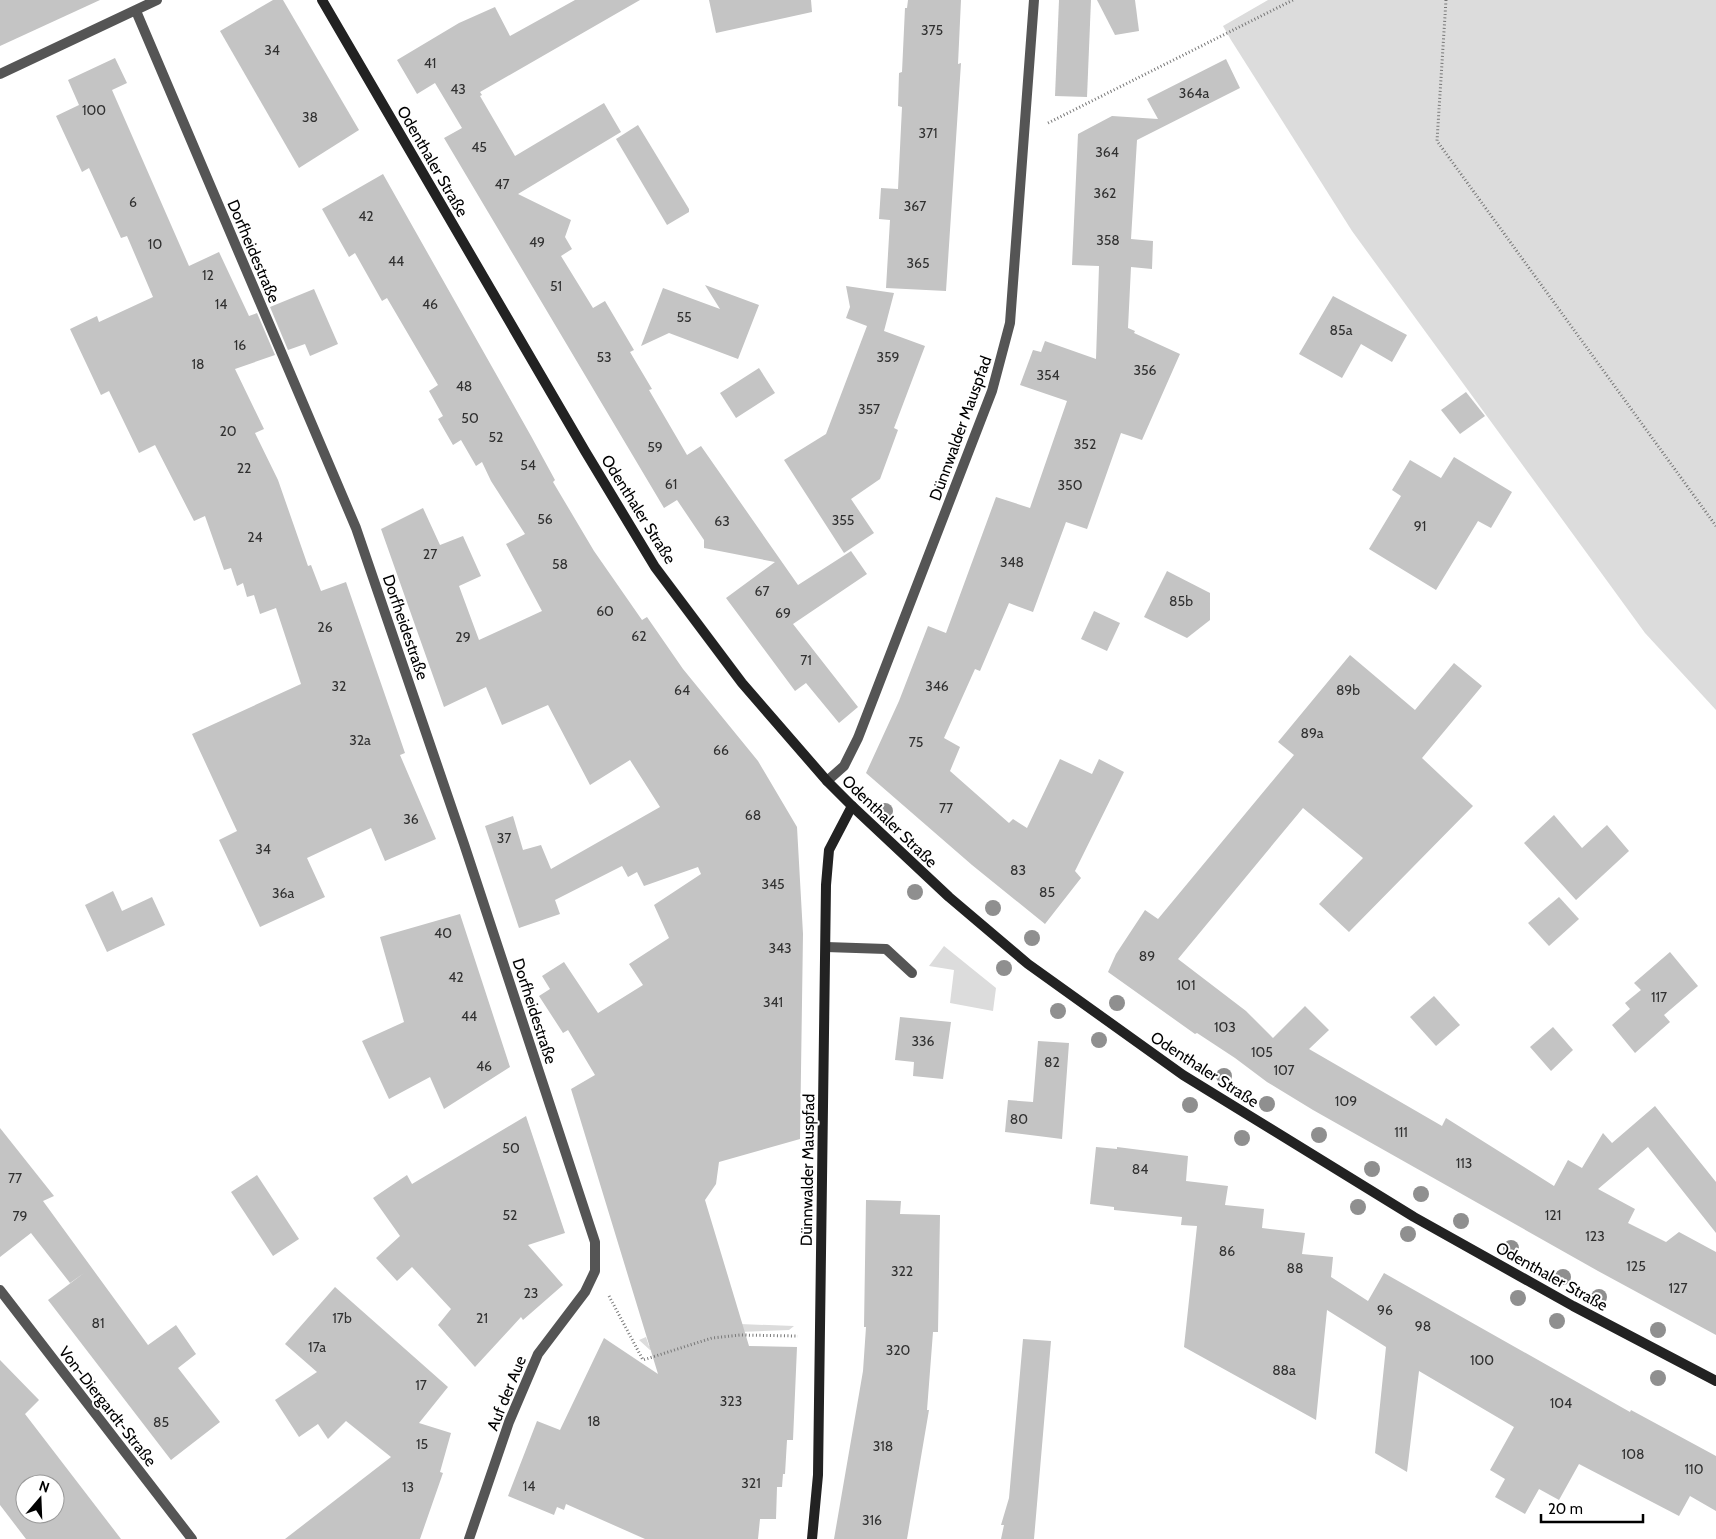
<svg xmlns="http://www.w3.org/2000/svg" width="1716" height="1539" font-family="Cabin,sans-serif">
<style>
.green{fill:#dcdcdc}
.building{fill:#c4c4c4;fill-rule:evenodd}
.lines{fill:none;stroke-linecap:round;stroke-linejoin:round}
.path{stroke:#777;stroke-width:3;stroke-dasharray:1 2.5;stroke-linecap:butt}
.service{stroke:#555;stroke-width:10}
.minor{stroke:#555;stroke-width:10}
.secondary{stroke:#222;stroke-width:10}
.tree{fill:#8f8f8f}
.labels{text-anchor:middle;stroke-width:4;stroke-linejoin:round;paint-order:stroke}
.number-label{font-size:14px;fill:#313131}
.street-label{font-size:16px;fill:#000;stroke:#fff}
</style>
<rect width="100%" height="100%" fill="#fff"/>
<g class="green">
<polygon points="1268,0 1716,0 1716,710 1645,633 1352,231 1231,40 1223,26"/>
<polygon points="944,946 996,988 993,1011 950,1003 954,970 929,966"/>
<polygon points="723,1321 740,1324 794,1326 789,1330 714,1333 650,1350 639,1340 646,1337 649,1346"/>
</g>
<g class="building">
<polygon points="0,0 100,0 0,46"/>
<polygon points="273,0 283,0 359,130 299,168 220,31"/>
<polygon points="575,0 640,0 480,92 482,95 480,96 515,156 604,103 621,132 518,194 571,220 565,237 572,249 561,256 593,308 605,301 634,350 630,352 652,389 649,390 687,455 701,446 798,585 851,551 867,574 793,624 858,707 839,723 806,683 795,691 726,598 775,562 704,548 704,540 677,500 664,508 444,138 462,128 435,83 417,94 397,60 459,23 495,7 510,36"/>
<polygon points="709,0 811,0 812,12 716,33"/>
<polygon points="908,0 961,0 958,64 961,63 946,291 886,288 890,220 879,219 881,188 898,189 902,107 898,106 899,73 902,72 905,8 907,8"/>
<polygon points="1059,0 1091,0 1087,97 1055,96"/>
<polygon points="1097,0 1135,0 1139,31 1115,35"/>
<polygon points="115,58 127,83 112,90 189,266 219,252 249,316 257,313 275,355 235,369 264,429 255,433 278,480 308,566 311,565 321,591 346,582 405,753 400,755 436,839 385,861 371,828 307,858 325,897 260,927 219,840 237,831 192,734 301,684 276,608 260,614 254,595 247,597 243,583 237,586 231,568 224,570 205,516 194,521 155,445 139,453 109,391 101,395 70,329 97,316 99,322 153,297 127,236 121,238 89,168 82,172 56,116 79,105 68,80"/>
<polygon points="1226,59 1240,88 1137,140 1131,239 1153,241 1152,269 1131,267 1128,328 1135,331 1134,333 1180,354 1142,440 1121,433 1087,529 1066,522 1033,612 1009,603 980,671 975,669 944,738 960,747 950,771 1009,823 1013,819 1027,828 1060,759 1092,774 1099,759 1124,772 1075,871 1081,878 1045,924 972,865 866,773 899,701 928,626 946,633 996,497 1030,508 1067,401 1020,385 1033,350 1041,352 1045,341 1096,359 1099,266 1072,265 1078,134 1112,116 1158,119 1147,99"/>
<polygon points="638,125 689,209 689,212 667,225 616,139"/>
<polygon points="383,174 531,436 555,480 553,482 594,551 642,620 647,617 683,669 758,761 797,827 803,934 800,1139 719,1162 716,1184 705,1200 749,1346 797,1347 793,1440 787,1440 785,1474 783,1474 782,1487 777,1487 776,1519 760,1519 758,1539 645,1539 566,1504 564,1510 557,1507 554,1515 508,1496 537,1421 560,1430 604,1338 658,1374 571,1089 595,1075 568,1030 563,1033 539,996 550,989 542,976 564,962 598,1013 643,985 629,964 669,938 654,905 701,874 698,867 644,886 637,872 628,877 622,866 555,900 560,914 519,928 485,826 513,816 523,850 541,845 551,869 660,807 630,760 590,785 548,705 502,725 486,687 444,707 381,529 423,508 440,545 463,536 481,576 459,586 479,640 542,611 506,544 525,534 491,481 482,462 476,466 461,440 453,445 438,419 443,416 429,391 438,385 387,298 382,301 355,253 349,257 322,209"/>
<polygon points="705,285 759,305 738,359 669,333 641,346 663,288 720,309"/>
<polygon points="846,286 894,293 884,331 925,346 894,428 898,430 880,479 851,499 874,533 844,553 784,460 826,434 867,326 846,318 850,307"/>
<polygon points="314,289 338,344 310,356 305,344 288,350 270,307"/>
<polygon points="1333,296 1407,335 1392,362 1361,344 1342,378 1299,354"/>
<polygon points="759,368 775,393 736,418 720,393"/>
<polygon points="1466,392 1485,416 1460,434 1441,410"/>
<polygon points="1454,457 1512,492 1491,528 1478,521 1436,590 1369,549 1401,496 1392,490 1410,460 1441,478"/>
<polygon points="1167,571 1210,593 1210,620 1187,638 1144,617"/>
<polygon points="1094,611 1120,623 1107,651 1081,639"/>
<polygon points="1350,655 1415,710 1454,663 1482,686 1422,758 1473,806 1349,932 1319,904 1363,858 1303,808 1178,959 1246,1011 1273,1038 1305,1006 1329,1030 1309,1049 1442,1126 1446,1118 1554,1186 1568,1160 1582,1168 1603,1133 1612,1143 1655,1106 1716,1182 1716,1233 1648,1147 1598,1189 1635,1209 1628,1223 1666,1242 1679,1232 1716,1252 1716,1335 1598,1271 1313,1110 1267,1082 1235,1058 1197,1033 1195,1034 1108,972 1116,954 1145,910 1158,919 1294,755 1278,742"/>
<polygon points="1554,815 1582,848 1607,825 1629,851 1576,900 1524,843"/>
<polygon points="113,891 122,911 152,897 165,925 107,952 85,905"/>
<polygon points="1559,897 1579,919 1549,946 1528,923"/>
<polygon points="460,914 510,1067 444,1109 430,1077 389,1099 362,1041 404,1022 380,937"/>
<polygon points="1670,952 1698,986 1664,1015 1670,1022 1635,1053 1612,1025 1630,1009 1625,1003 1641,990 1634,983"/>
<polygon points="1434,996 1460,1025 1436,1046 1410,1017"/>
<polygon points="900,1017 951,1022 943,1079 913,1076 914,1062 895,1060"/>
<polygon points="1553,1027 1573,1050 1551,1071 1530,1047"/>
<polygon points="1038,1041 1069,1043 1062,1139 1005,1132 1008,1100 1033,1102"/>
<polygon points="526,1116 565,1233 528,1245 563,1285 523,1320 521,1317 475,1367 438,1325 451,1309 412,1267 397,1281 376,1258 400,1236 373,1198 407,1175 412,1184"/>
<polygon points="0,1128 54,1196 43,1201 148,1345 176,1325 196,1354 178,1368 220,1422 171,1460 48,1300 84,1273 70,1283 31,1233 0,1257"/>
<polygon points="1096,1147 1117,1149 1117,1147 1188,1156 1186,1181 1228,1186 1225,1205 1264,1209 1262,1228 1305,1233 1302,1254 1333,1257 1331,1277 1368,1301 1384,1273 1630,1412 1631,1410 1716,1456 1716,1511 1690,1496 1679,1516 1579,1464 1559,1500 1539,1489 1525,1514 1495,1497 1505,1479 1490,1470 1514,1427 1419,1371 1407,1472 1375,1453 1386,1347 1327,1310 1316,1420 1184,1347 1197,1226 1181,1225 1182,1217 1114,1210 1114,1207 1090,1204"/>
<polygon points="257,1175 299,1239 273,1256 231,1192"/>
<polygon points="866,1200 901,1201 900,1214 940,1215 938,1332 933,1332 927,1410 929,1410 907,1539 834,1539 863,1371 866,1327 864,1327"/>
<polygon points="335,1287 448,1387 419,1423 451,1433 440,1472 443,1473 420,1539 285,1539 391,1457 346,1421 328,1439 318,1424 299,1437 275,1400 317,1372 285,1344"/>
<polygon points="1023,1339 1051,1341 1034,1539 1001,1539 1004,1525 1001,1525 1009,1498"/>
<path d="M0,1360L39,1400L25,1414L121,1539H26L0,1505ZM25,1484H55V1514H25Z"/>
</g>
<g class="lines">
<g class="path">
<polyline points="1446,0 1437,141 1716,526"/>
<polyline points="1048,123 1293,0"/>
<polyline points="609,1296 643,1360 712,1338 740,1335 798,1336"/>
</g>
<polyline class="service" points="826,947 886,949 912,973"/>
<g class="minor">
<polyline points="136,11 356,528 464,844 595,1242 595,1271 585,1292 538,1354 509,1422 469,1539"/>
<polyline points="0,74 157,0"/>
<polyline points="827,781 844,766 858,738 992,391 1010,323 1034,0"/>
<polyline points="0,1290 192,1539"/>
</g>
<g class="secondary">
<polyline points="322,0 585,451 655,567 742,683 827,781 852,806 949,897 1028,964 1183,1075 1414,1217 1573,1306 1716,1381"/>
<polyline points="812,1539 818,1475 826,885 829,850 852,806"/>
</g>
</g>
<g class="tree">
<circle cx="885" cy="811" r="8"/>
<circle cx="915" cy="892" r="8"/>
<circle cx="993" cy="908" r="8"/>
<circle cx="1032" cy="938" r="8"/>
<circle cx="1004" cy="968" r="8"/>
<circle cx="1117" cy="1003" r="8"/>
<circle cx="1058" cy="1011" r="8"/>
<circle cx="1099" cy="1040" r="8"/>
<circle cx="1224" cy="1076" r="8"/>
<circle cx="1267" cy="1104" r="8"/>
<circle cx="1190" cy="1105" r="8"/>
<circle cx="1319" cy="1135" r="8"/>
<circle cx="1242" cy="1138" r="8"/>
<circle cx="1372" cy="1169" r="8"/>
<circle cx="1421" cy="1194" r="8"/>
<circle cx="1358" cy="1207" r="8"/>
<circle cx="1461" cy="1221" r="8"/>
<circle cx="1408" cy="1234" r="8"/>
<circle cx="1511" cy="1248" r="8"/>
<circle cx="1563" cy="1277" r="8"/>
<circle cx="1599" cy="1297" r="8"/>
<circle cx="1518" cy="1298" r="8"/>
<circle cx="1557" cy="1321" r="8"/>
<circle cx="1658" cy="1330" r="8"/>
<circle cx="1658" cy="1378" r="8"/>
</g>
<g class="labels">
<g class="number-label">
<text x="932" y="35">375</text>
<text x="272" y="55">34</text>
<text x="430" y="68">41</text>
<text x="458" y="94">43</text>
<text x="1194" y="98">364a</text>
<text x="94" y="115">100</text>
<text x="310" y="122">38</text>
<text x="928" y="138">371</text>
<text x="479" y="152">45</text>
<text x="1107" y="157">364</text>
<text x="502" y="189">47</text>
<text x="1105" y="198">362</text>
<text x="133" y="207">6</text>
<text x="915" y="211">367</text>
<text x="366" y="221">42</text>
<text x="1108" y="245">358</text>
<text x="537" y="247">49</text>
<text x="155" y="249">10</text>
<text x="396" y="266">44</text>
<text x="918" y="268">365</text>
<text x="208" y="280">12</text>
<text x="556" y="291">51</text>
<text x="221" y="309">14</text>
<text x="430" y="309">46</text>
<text x="684" y="322">55</text>
<text x="1341" y="335">85a</text>
<text x="240" y="350">16</text>
<text x="604" y="362">53</text>
<text x="888" y="362">359</text>
<text x="198" y="369">18</text>
<text x="1145" y="375">356</text>
<text x="1048" y="380">354</text>
<text x="464" y="391">48</text>
<text x="869" y="414">357</text>
<text x="470" y="423">50</text>
<text x="228" y="436">20</text>
<text x="496" y="442">52</text>
<text x="1085" y="449">352</text>
<text x="655" y="452">59</text>
<text x="528" y="470">54</text>
<text x="244" y="473">22</text>
<text x="671" y="489">61</text>
<text x="1070" y="490">350</text>
<text x="545" y="524">56</text>
<text x="843" y="525">355</text>
<text x="722" y="526">63</text>
<text x="1420" y="531">91</text>
<text x="255" y="542">24</text>
<text x="430" y="559">27</text>
<text x="1012" y="567">348</text>
<text x="560" y="569">58</text>
<text x="762" y="596">67</text>
<text x="1181" y="606">85b</text>
<text x="605" y="616">60</text>
<text x="783" y="618">69</text>
<text x="325" y="632">26</text>
<text x="639" y="641">62</text>
<text x="463" y="642">29</text>
<text x="806" y="665">71</text>
<text x="339" y="691">32</text>
<text x="937" y="691">346</text>
<text x="682" y="695">64</text>
<text x="1348" y="695">89b</text>
<text x="1312" y="738">89a</text>
<text x="360" y="745">32a</text>
<text x="916" y="747">75</text>
<text x="721" y="755">66</text>
<text x="946" y="813">77</text>
<text x="753" y="820">68</text>
<text x="411" y="824">36</text>
<text x="504" y="843">37</text>
<text x="263" y="854">34</text>
<text x="1018" y="875">83</text>
<text x="773" y="889">345</text>
<text x="1047" y="897">85</text>
<text x="283" y="898">36a</text>
<text x="443" y="938">40</text>
<text x="780" y="953">343</text>
<text x="1147" y="961">89</text>
<text x="456" y="982">42</text>
<text x="1186" y="990">101</text>
<text x="1659" y="1002">117</text>
<text x="773" y="1007">341</text>
<text x="469" y="1021">44</text>
<text x="1225" y="1032">103</text>
<text x="923" y="1046">336</text>
<text x="1262" y="1057">105</text>
<text x="1052" y="1067">82</text>
<text x="484" y="1071">46</text>
<text x="1284" y="1075">107</text>
<text x="1346" y="1106">109</text>
<text x="1019" y="1124">80</text>
<text x="1401" y="1137">111</text>
<text x="511" y="1153">50</text>
<text x="1464" y="1168">113</text>
<text x="1140" y="1174">84</text>
<text x="15" y="1183">77</text>
<text x="510" y="1220">52</text>
<text x="1553" y="1220">121</text>
<text x="20" y="1221">79</text>
<text x="1595" y="1241">123</text>
<text x="1227" y="1256">86</text>
<text x="1636" y="1271">125</text>
<text x="1295" y="1273">88</text>
<text x="902" y="1276">322</text>
<text x="1678" y="1293">127</text>
<text x="531" y="1298">23</text>
<text x="1385" y="1315">96</text>
<text x="342" y="1323">17b</text>
<text x="482" y="1323">21</text>
<text x="98" y="1328">81</text>
<text x="1423" y="1331">98</text>
<text x="317" y="1352">17a</text>
<text x="898" y="1355">320</text>
<text x="1482" y="1365">100</text>
<text x="1284" y="1375">88a</text>
<text x="421" y="1390">17</text>
<text x="731" y="1406">323</text>
<text x="1561" y="1408">104</text>
<text x="594" y="1426">18</text>
<text x="161" y="1427">85</text>
<text x="422" y="1449">15</text>
<text x="883" y="1451">318</text>
<text x="1633" y="1459">108</text>
<text x="1694" y="1474">110</text>
<text x="751" y="1488">321</text>
<text x="529" y="1491">14</text>
<text x="408" y="1492">13</text>
<text x="872" y="1525">316</text>
</g>
<g class="street-label">
<text transform="translate(433 161) rotate(60)" y="6">Odenthaler Straße</text>
<text transform="translate(254 251) rotate(67)" y="6">Dorfheidestraße</text>
<text transform="translate(960 428) rotate(-70)" y="6">Dünnwalder Mauspfad</text>
<text transform="translate(639 509) rotate(58)" y="6">Odenthaler Straße</text>
<text transform="translate(406 627) rotate(71)" y="6">Dorfheidestraße</text>
<text transform="translate(890 821) rotate(44)" y="6">Odenthaler Straße</text>
<text transform="translate(535 1011) rotate(72)" y="6">Dorfheidestraße</text>
<text transform="translate(1205 1069) rotate(33)" y="6">Odenthaler Straße</text>
<text transform="translate(807 1170) rotate(-89)" y="6">Dünnwalder Mauspfad</text>
<text transform="translate(1552 1276) rotate(29)" y="6">Odenthaler Straße</text>
<text transform="translate(506 1393) rotate(-68)" y="6">Auf der Aue</text>
<text transform="translate(108 1406) rotate(52)" y="6">Von-Diergardt-Straße</text>
</g>
</g>
<g transform="translate(40 1499) rotate(19)"><circle r="24" fill="#ffffff" stroke="#999999"/>
<path d="M0-4L9 19L0 12L-9 19Z" fill="#000000"/>
<text y="-8" font-size="14" font-weight="bold" text-anchor="middle" fill="#000000">N</text>
</g>
<path d="M1541 1514v8h102v-8" fill="none" stroke="#000000" stroke-width="2.5"/>
<text x="1548" y="1514" font-size="15" fill="#000000" stroke="#ffffff" stroke-width="4" paint-order="stroke">20 m</text>
</svg>
